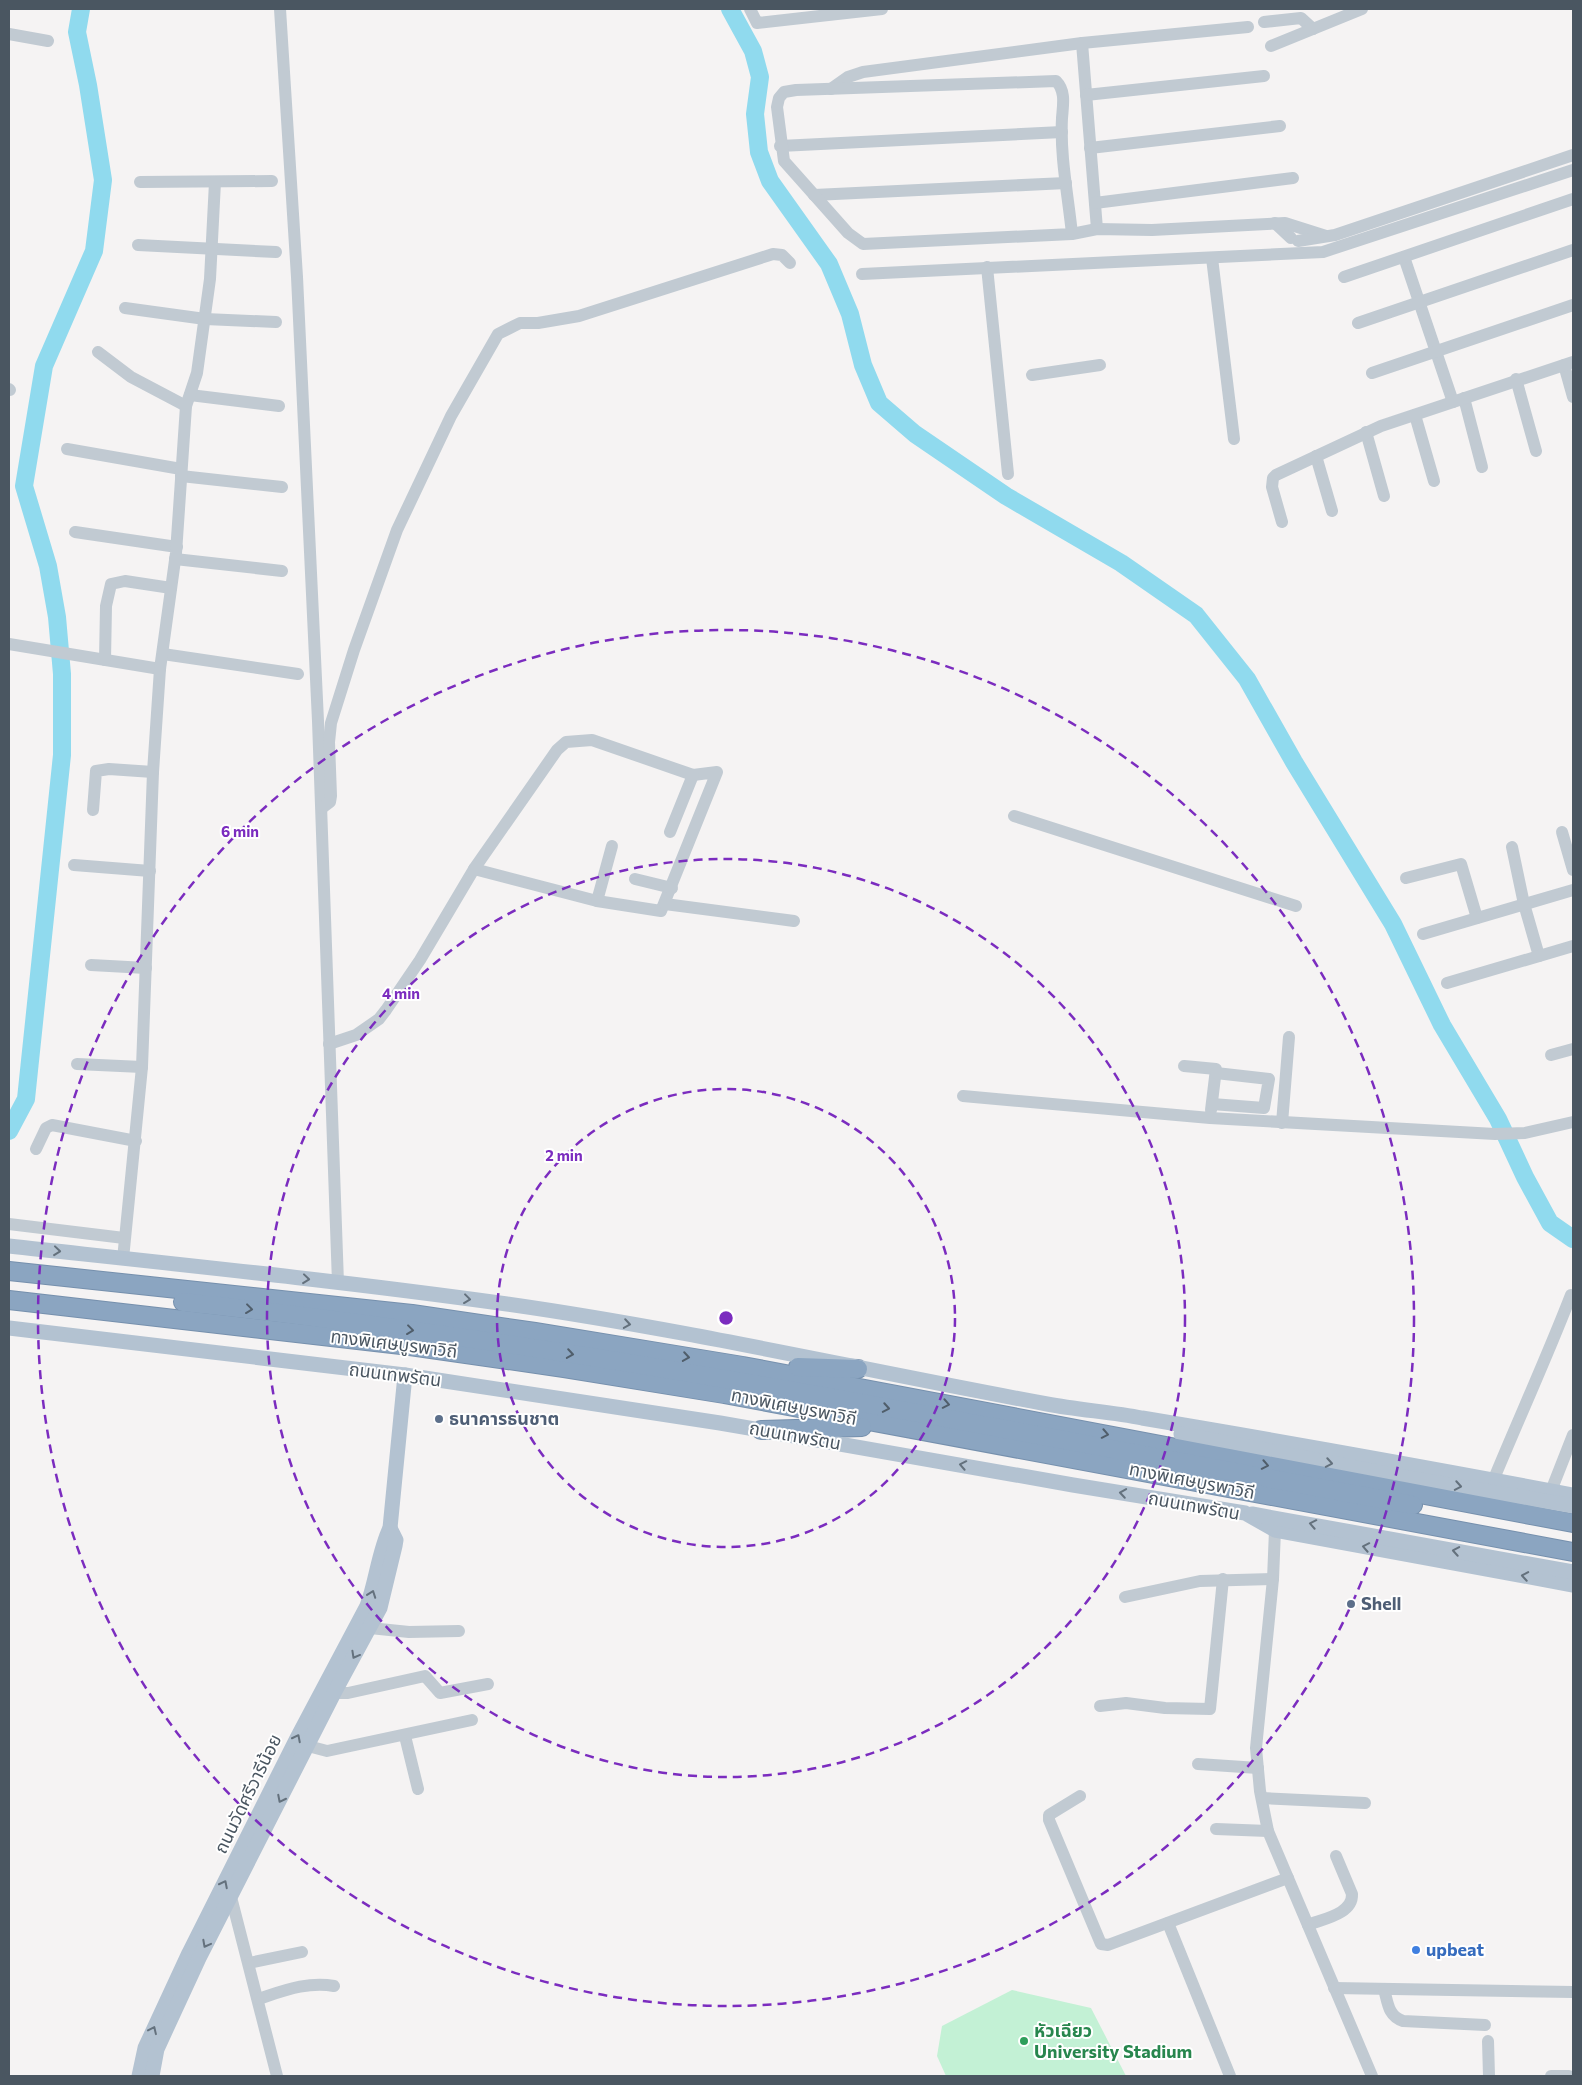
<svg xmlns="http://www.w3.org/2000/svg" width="1582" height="2085" font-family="Commissioner,'Noto Sans Thai',sans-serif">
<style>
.pitch{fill:#c3f1d5}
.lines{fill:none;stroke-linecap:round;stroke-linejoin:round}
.river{stroke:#90daee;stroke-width:18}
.highway-casing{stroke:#7690ad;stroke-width:20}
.minor{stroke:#c1cad2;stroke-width:12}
.major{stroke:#b3c2d1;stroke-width:15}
.highway{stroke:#8ba5c1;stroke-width:18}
.oneway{stroke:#64717d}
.oneway2{stroke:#505e6b}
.ring{fill:none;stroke:#7b2cbf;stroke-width:2.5;stroke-dasharray:9 6}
.service-dot{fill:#5c6f8a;stroke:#fff;stroke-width:2}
.shop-dot{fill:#3f7fe0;stroke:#fff;stroke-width:2}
.leisure-dot{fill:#2e9e5b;stroke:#fff;stroke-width:2}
.labels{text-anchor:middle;stroke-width:4;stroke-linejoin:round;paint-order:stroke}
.street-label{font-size:18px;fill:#4a5661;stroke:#fff}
.service-label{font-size:18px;font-weight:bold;fill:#4e5e75;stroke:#fff;text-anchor:start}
.shop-label{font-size:18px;font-weight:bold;fill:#366cbe;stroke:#fff;text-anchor:start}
.leisure-label{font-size:18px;font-weight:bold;fill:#27864d;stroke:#fff;text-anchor:start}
.centre{fill:#7b2cbf;stroke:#fff;stroke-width:2.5}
.ring-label{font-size:15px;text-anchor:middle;font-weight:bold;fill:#7b2cbf;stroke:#fff;stroke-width:4;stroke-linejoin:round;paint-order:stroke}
</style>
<rect width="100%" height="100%" fill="#f5f3f3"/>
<polygon class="pitch" points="1012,1990 1091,2008 1126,2076 946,2076 937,2056 942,2026"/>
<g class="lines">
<g class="river">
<polyline points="730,9 753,51 760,77 755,114 759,152 770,181 829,264 850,314 863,365 879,403 915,434 1006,496 1121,563 1196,615 1247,679 1294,762 1393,924 1442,1025 1498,1119 1525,1177 1550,1223 1573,1239"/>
<polyline points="9,1131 26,1099 62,755 62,674 57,617 48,566 24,486 44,366 94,251 103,180 88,85 77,32 81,9"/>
</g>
<g class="highway-casing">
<g id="highway">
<polyline points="9,1271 412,1314 535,1332 743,1366 1573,1523"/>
<polyline points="9,1300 410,1346 564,1368 724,1394 1573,1552"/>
<path d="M183,1302C596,1346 1004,1430 1413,1505"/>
<polyline points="798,1367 858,1369"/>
<polyline points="761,1430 862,1427"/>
</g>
</g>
<g class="minor">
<polyline points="280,9 297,277 318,721 338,1283"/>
<polyline points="750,9 757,23 882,9"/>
<polyline points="1264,22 1301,18 1313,29"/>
<polyline points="9,34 48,41"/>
<polyline points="1082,43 1097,229"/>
<polyline points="1271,46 1362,9"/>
<polyline points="831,89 848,77 863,72 1082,43 1248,27"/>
<polyline points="1086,95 1264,76"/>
<polyline points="780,146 1062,132"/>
<polyline points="1090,148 1280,126"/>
<polyline points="140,182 272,181"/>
<polyline points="814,195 1066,183"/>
<polyline points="1095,203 1293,178"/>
<polyline points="1275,223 1291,238"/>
<path d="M1072,234C1068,195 1060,157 1062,118C1063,105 1066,91 1056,81L796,90L784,92L779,98L777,107L784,161L848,233L863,244L1072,234L1097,229L1152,230L1285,223L1326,236"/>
<polyline points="1298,241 1335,235 1573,155"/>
<polyline points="138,245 276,252"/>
<polyline points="1404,257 1453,402"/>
<polyline points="1212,258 1234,439"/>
<polyline points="987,267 1008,474"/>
<polyline points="862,274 1323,252 1573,170"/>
<polyline points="1344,277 1573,199"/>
<polyline points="125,308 205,319 276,322"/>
<polyline points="1358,323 1573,250"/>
<polyline points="98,352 131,377 186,406"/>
<polyline points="1564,365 1573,397"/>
<polyline points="1372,373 1573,305"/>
<polyline points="1032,375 1100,365"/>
<polyline points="1516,379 1536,451"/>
<polyline points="9,389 10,390"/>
<polyline points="190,395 279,406"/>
<polyline points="1464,398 1482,467"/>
<polyline points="1415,415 1434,481"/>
<polyline points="1366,432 1384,496"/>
<polyline points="67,449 181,469"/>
<polyline points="1316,456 1332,511"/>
<polyline points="181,476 282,487"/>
<polyline points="1282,522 1272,487 1273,478 1276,475 1381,426 1573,362"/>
<polyline points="75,532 177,547"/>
<polyline points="175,559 282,571"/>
<polyline points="9,644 160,669"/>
<polyline points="163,654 298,674"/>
<polyline points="105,660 106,606 111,584 125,581 171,588"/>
<polyline points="322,808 330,802 331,796 329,742 331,723 354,650 397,530 451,416 498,334 520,323 538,323 579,316 773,254 782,255 790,263"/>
<polyline points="93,810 96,771 109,769 153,772"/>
<polyline points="1014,816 1296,906"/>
<polyline points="1562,832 1573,870"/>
<polyline points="1512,847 1524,904 1539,956"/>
<polyline points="74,865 150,871"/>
<polyline points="474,869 597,901 661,911 717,772 693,775"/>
<polyline points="1406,878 1461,864 1477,918"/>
<polyline points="635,879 672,888"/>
<polyline points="597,901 612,846"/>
<polyline points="665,904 794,921"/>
<polyline points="1423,934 1573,890"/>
<polyline points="91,965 146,968"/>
<polyline points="1447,983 1573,946"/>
<polyline points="329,1044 356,1035 379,1019 386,1010 420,960 474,869 557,750 566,742 592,740 693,775 670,832"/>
<polyline points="1551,1055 1573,1049"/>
<polyline points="77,1064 142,1067"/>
<polyline points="1184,1066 1216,1069 1211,1110"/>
<polyline points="963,1096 1210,1118 1495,1134 1525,1133 1573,1122"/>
<polyline points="1212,1104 1264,1108 1269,1079 1216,1073"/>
<polyline points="1282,1123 1289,1037"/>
<polyline points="36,1149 46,1128 52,1125 136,1141"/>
<polyline points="9,1224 124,1238"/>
<polyline points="123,1259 142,1067 153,772 160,669 176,553 186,406 197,373 210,279 215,182"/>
<path d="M1493,1481C1519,1418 1547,1357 1571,1295"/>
<polyline points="1551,1491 1573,1435"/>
<polyline points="1275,1530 1273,1579 1256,1748 1260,1791 1268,1831 1372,2076"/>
<polyline points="1125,1597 1200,1581 1273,1579"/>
<polyline points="370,1628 409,1632 459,1631"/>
<polyline points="334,1693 348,1693 425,1676 440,1693 488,1684"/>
<polyline points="1100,1706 1126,1703 1165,1708 1210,1709 1223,1579"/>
<polyline points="405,1736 418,1789"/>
<polyline points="308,1746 327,1751 472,1720"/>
<polyline points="1198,1764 1258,1768"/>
<polyline points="1080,1796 1049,1815 1049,1820 1101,1944 1108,1945 1288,1878"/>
<polyline points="1262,1798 1365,1803"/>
<polyline points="1216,1829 1268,1831"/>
<polyline points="231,1897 277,2076"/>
<polyline points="1168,1923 1230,2076"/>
<path d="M1308,1925C1323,1919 1353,1914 1352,1894L1336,1856"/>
<polyline points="249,1963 302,1952"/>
<polyline points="1334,1988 1573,1992"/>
<path d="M1384,1989C1388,2003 1388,2016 1403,2021L1485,2025"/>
<path d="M258,1999C283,1991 308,1981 334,1986"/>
<polyline points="1488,2041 1489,2076"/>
<polyline points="1551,2076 1569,2076"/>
</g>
<g class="major">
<path d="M9,1246C175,1264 342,1281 507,1304C689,1330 867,1371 1047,1404C1079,1410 1111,1412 1142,1418C1286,1442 1430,1468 1573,1495"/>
<polyline points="9,1328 405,1375 720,1423 1073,1485 1245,1513 1275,1530 1573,1585"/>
<polyline points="1181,1434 1410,1478 1573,1506"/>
<polyline points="1252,1514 1573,1572"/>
<path d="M139,2076L145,2048L189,1953L297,1738L367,1606C376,1582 379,1550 390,1528L405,1375"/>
<polyline points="152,2076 157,2049 199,1958 334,1693 380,1608 395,1546 396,1540 390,1528"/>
</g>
<use href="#highway" class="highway"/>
</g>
<defs><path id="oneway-chevron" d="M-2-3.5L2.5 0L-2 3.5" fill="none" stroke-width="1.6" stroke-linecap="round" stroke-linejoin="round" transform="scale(1.25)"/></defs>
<g class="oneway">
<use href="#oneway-chevron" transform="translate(57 1251) rotate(6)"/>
<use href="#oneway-chevron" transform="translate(306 1279) rotate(6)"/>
<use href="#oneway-chevron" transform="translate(467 1299) rotate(7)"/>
<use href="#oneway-chevron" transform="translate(627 1324) rotate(9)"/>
<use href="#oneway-chevron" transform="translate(1329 1463) rotate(10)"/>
<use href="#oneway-chevron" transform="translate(963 1465) rotate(-169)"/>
<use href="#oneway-chevron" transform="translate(1458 1486) rotate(10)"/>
<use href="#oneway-chevron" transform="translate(1123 1493) rotate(-171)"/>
<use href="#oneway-chevron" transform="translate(1313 1524) rotate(-169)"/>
<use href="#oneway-chevron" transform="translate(1366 1547) rotate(-169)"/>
<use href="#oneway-chevron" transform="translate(1456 1551) rotate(-170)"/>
<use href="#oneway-chevron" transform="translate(1525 1576) rotate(-170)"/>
<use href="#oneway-chevron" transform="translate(372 1594) rotate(-70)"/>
<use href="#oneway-chevron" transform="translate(355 1655) rotate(119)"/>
<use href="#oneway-chevron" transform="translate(297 1738) rotate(-63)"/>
<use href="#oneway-chevron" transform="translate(281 1799) rotate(117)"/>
<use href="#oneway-chevron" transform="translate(224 1884) rotate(-63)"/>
<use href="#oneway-chevron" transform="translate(206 1944) rotate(118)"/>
<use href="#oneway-chevron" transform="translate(153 2030) rotate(-65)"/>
</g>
<g class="oneway2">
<use href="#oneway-chevron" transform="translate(249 1309) rotate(7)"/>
<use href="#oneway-chevron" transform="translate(410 1330) rotate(7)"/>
<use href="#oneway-chevron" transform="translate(570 1354) rotate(9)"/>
<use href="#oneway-chevron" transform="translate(686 1357) rotate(9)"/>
<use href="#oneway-chevron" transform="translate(946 1404) rotate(11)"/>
<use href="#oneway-chevron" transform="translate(886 1408) rotate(10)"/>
<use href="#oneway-chevron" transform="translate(1105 1434) rotate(11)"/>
<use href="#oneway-chevron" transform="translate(1265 1465) rotate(11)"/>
</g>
<g class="ring">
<circle cx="726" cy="1318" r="229"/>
<circle cx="726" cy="1318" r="459"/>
<circle cx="726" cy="1318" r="688"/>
</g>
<g class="service-dot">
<circle cx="439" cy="1419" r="5"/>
<circle cx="1351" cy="1604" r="5"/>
</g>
<circle class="shop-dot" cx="1416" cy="1950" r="5"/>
<circle class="leisure-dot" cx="1024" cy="2041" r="5"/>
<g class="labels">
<g class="street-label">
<text transform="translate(394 1344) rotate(7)" y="6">ทางพิเศษบูรพาวิถี</text>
<text transform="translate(395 1375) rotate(7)" y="6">ถนนเทพรัตน</text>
<text transform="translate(794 1407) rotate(11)" y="6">ทางพิเศษบูรพาวิถี</text>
<text transform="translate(795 1436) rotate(10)" y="6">ถนนเทพรัตน</text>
<text transform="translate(1192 1481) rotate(11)" y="6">ทางพิเศษบูรพาวิถี</text>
<text transform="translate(1194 1506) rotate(10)" y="6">ถนนเทพรัตน</text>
<text transform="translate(248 1794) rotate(-64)" y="6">ถนนวัดศรีวารีน้อย</text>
</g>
<g class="service-label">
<text x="449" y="1425">ธนาคารธนชาต</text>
<text x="1361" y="1610">Shell</text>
</g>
<g class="shop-label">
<text x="1426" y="1956">upbeat</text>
</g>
<g class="leisure-label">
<text x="1034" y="2037">หัวเฉียว<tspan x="1034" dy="21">University Stadium</tspan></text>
</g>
</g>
<circle cx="726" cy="1318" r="8" class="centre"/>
<g class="ring-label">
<text x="240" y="837">6 min</text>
<text x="401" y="999">4 min</text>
<text x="564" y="1161">2 min</text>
</g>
<rect width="1582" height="2085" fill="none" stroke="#4a5661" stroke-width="20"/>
</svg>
